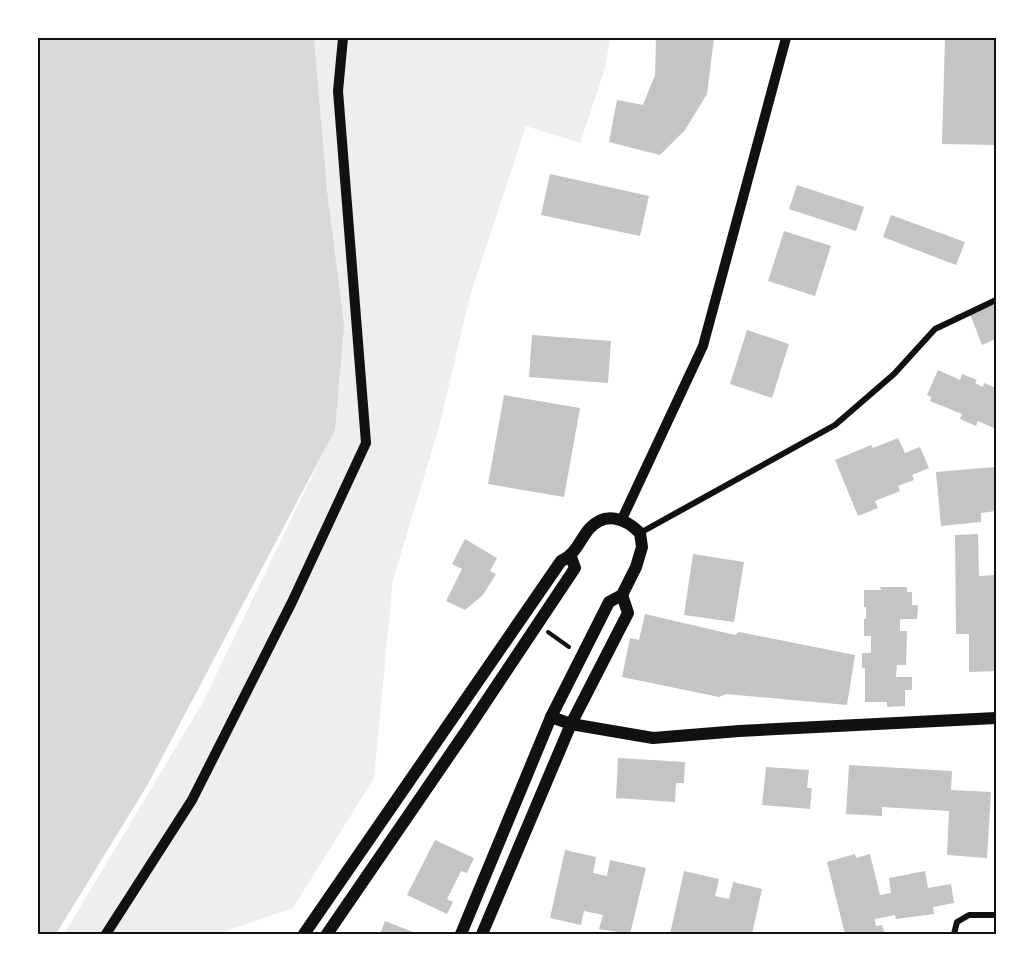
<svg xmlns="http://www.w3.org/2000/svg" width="1034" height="972" font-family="'Fira Sans Condensed',sans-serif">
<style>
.green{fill:#eee}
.water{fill:#d9d9d9}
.building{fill:#c4c4c4}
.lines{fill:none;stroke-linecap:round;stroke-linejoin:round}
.path{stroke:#111;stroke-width:4}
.minor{stroke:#111;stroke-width:6}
.tertiary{stroke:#111;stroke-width:10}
.secondary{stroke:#111;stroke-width:12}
.neatline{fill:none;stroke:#111;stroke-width:2}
</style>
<rect width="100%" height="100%" fill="#fff"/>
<polygon class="green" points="301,38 610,38 605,68 580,143 526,126 470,296 439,427 393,580 374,778 293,908 218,934 64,934 203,702 327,445"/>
<polygon class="water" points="38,38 314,38 327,191 344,325 335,430 148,784 56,934 38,934"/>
<g class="building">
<polygon points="656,38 714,38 707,94 685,130 660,155 609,142 617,100 643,105 655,75"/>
<polygon points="945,38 996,38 995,145 942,144"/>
<polygon points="550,174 649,196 640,236 541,215"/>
<polygon points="797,185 864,207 856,231 789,209"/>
<polygon points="891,215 965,242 956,265 883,237"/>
<polygon points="784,231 831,246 815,296 768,281"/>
<polygon points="996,304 996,339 982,345 970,314"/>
<polygon points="747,330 789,344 772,398 730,384"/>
<polygon points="532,335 611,341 608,383 529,377"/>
<polygon points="938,370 960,380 962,374 977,380 975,383 983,387 984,383 996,388 996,429 978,421 976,426 960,419 962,414 930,401 931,397 927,395"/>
<polygon points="504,395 580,408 564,497 488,484"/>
<polygon points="898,438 905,453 920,447 929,468 912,475 914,480 898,486 900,491 875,501 878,508 858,516 835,460 871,445 873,448"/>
<polygon points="995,467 996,511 981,513 981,522 941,526 936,472"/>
<polygon points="978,534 979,576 996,575 996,671 969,672 969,634 956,634 955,535"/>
<polygon points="465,539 497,558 490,571 496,574 483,595 465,610 446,601 462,569 452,564"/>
<polygon points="693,554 744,562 734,622 684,615"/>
<polygon points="880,587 907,587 907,592 912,592 912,605 918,605 917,619 900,619 900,631 907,631 906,665 897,665 896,677 912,677 912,690 905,690 905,706 887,707 887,702 865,702 865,668 862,668 862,653 871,653 871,636 864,636 864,619 866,619 866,607 864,607 864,590 881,590"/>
<polygon points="645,614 735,635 739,632 855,655 847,705 726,694 719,697 622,677 630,638 639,640"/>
<polygon points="618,758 685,762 684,783 676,783 675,802 616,798"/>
<polygon points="849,765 952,771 951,790 991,792 987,858 947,855 949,811 882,807 882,816 846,814"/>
<polygon points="766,767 809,770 807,788 812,788 810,809 762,805"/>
<polygon points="435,840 474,858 467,873 461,871 447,899 453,902 447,914 407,895"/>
<polygon points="565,850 596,857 593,873 607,876 610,860 646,868 630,934 599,929 603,915 584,911 581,925 550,918"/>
<polygon points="855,854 856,858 870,854 880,895 891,893 889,878 925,871 928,888 951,884 954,903 933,907 934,914 896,919 895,915 875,919 876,926 882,925 885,934 845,934 827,862"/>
<polygon points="684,871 719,879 715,896 729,899 733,882 762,889 752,934 670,934"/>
<polygon points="385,921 413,932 413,934 380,934"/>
</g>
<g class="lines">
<polyline class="path" points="548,632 569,647"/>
<g class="minor">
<polyline points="640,533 835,425 894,374 935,329 996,300"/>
<polyline points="954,934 957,922 969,915 996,915"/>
</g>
<g class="tertiary">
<polyline points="622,519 703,346 786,38"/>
<polyline points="106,934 192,800 292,602 366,443 338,91 343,38"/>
</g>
<g class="secondary">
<polyline points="551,717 571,724 653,738 739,731 996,718"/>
<path d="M304,934L561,561C576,554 579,541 589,529C605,511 625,518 640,533L642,547L636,567L622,595L609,602L551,717L461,934"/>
<polyline points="327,934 473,721 575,568 571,557"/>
<polyline points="482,934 571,724 628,613 622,595"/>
</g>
</g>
<rect width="1034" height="972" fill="none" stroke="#ffffff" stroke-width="78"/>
<rect x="39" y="39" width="956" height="894" class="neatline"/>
</svg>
